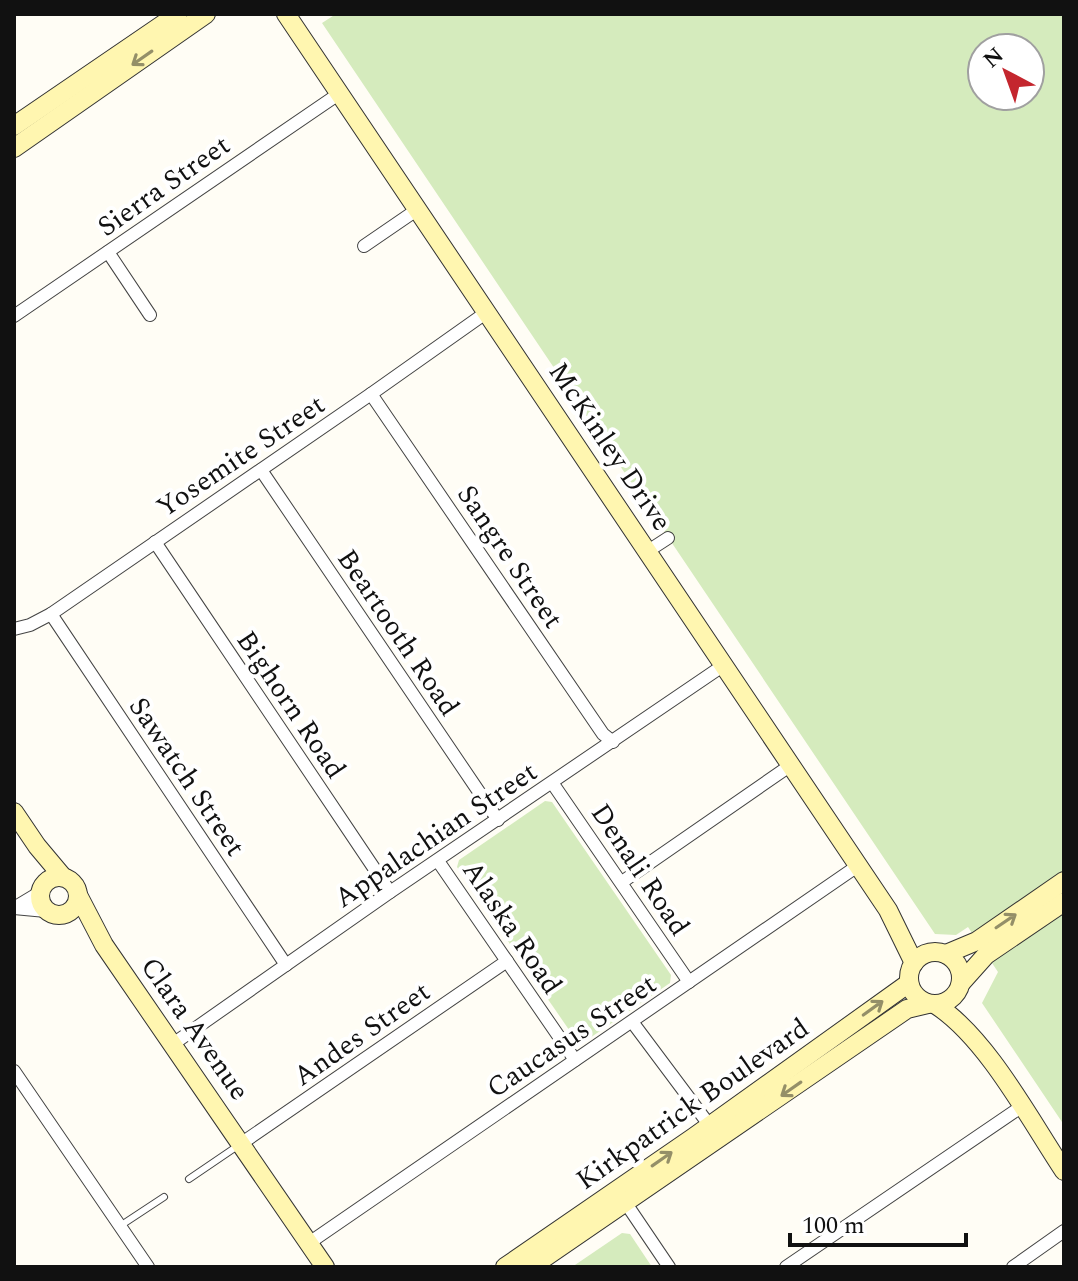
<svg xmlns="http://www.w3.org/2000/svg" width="1078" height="1281" font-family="Spectral,serif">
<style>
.green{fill:#d5ebbd;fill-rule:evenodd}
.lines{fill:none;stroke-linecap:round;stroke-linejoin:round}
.lane-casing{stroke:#444;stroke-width:8}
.street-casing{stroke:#444;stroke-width:14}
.secondary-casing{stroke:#333;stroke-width:20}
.lane{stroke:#fff;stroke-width:6}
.street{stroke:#fff;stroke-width:12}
.secondary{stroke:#fff6b0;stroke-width:18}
.oneway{stroke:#948f68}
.labels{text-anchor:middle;stroke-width:8;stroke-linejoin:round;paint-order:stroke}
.street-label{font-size:28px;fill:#111;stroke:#fff}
</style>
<rect width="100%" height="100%" fill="#fffdf5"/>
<g class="green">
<path d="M336,14H1064V1125L982,1003L998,972L968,927L956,935L935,934L322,23ZM982,48H1030V96H982Z"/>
<polygon points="545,801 552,802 671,975 670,983 584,1042 576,1040 457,867 459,860"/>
<polygon points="622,1233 630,1234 652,1267 572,1267"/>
</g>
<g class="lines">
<g class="lane-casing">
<g id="lane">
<polyline points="189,1179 239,1145"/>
<polyline points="120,1226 164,1197"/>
</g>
</g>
<g class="street-casing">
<g id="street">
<polyline points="364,246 418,209"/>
<polyline points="108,252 150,315"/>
<polyline points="14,316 340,93"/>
<polyline points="371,394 603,734 613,742"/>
<polyline points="261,470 498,820"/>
<polyline points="155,542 390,892"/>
<polyline points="648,551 668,538"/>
<polyline points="51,614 286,965"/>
<polyline points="14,629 30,625 51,614 371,394 487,312"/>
<polyline points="553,784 689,982"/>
<polyline points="438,861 575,1060"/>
<polyline points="622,882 791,765"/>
<polyline points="14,908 46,911"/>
<polyline points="14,908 39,893"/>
<polyline points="633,1023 710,1126"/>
<polyline points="173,1044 390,892 724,665"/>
<polyline points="14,1071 148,1267"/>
<polyline points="242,1143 507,961"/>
<polyline points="621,1196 669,1267"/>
<polyline points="309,1243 859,865"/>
<polyline points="786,1267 1021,1107"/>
<polyline points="1013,1267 1064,1231"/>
</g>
</g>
<g class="secondary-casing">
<g id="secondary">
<polyline points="286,14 888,910 914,963"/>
<polyline points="14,126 178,14"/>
<polyline points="14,148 206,14"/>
<polyline points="14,812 37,846 63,877"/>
<circle cx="59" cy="896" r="19"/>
<polyline points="78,895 104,945 325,1267"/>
<circle cx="935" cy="978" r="26"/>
<polyline points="946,954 977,941 1064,881"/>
<polyline points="961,983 986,955 1064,902"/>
<path d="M936,1005C987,1038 1030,1120 1064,1171"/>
<polyline points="505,1267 694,1137 909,983"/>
<polyline points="531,1267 907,1009 928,1004"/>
</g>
</g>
<use href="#lane" class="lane"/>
<use href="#street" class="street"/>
<use href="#secondary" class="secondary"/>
</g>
<defs><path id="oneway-shaft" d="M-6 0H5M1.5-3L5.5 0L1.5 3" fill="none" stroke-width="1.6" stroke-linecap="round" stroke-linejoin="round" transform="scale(2)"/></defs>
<g class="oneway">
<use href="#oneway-shaft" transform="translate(142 58) rotate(145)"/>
<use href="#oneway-shaft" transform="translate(1006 921) rotate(-34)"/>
<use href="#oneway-shaft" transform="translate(873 1008) rotate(-36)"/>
<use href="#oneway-shaft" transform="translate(791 1089) rotate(145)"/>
<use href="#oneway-shaft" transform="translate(662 1159) rotate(-35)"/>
</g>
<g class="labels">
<g class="street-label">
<text transform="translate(163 185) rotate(-35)" y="10">Sierra Street</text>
<text transform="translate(611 446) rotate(56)" y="10">McKinley Drive</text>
<text transform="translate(240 455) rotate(-34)" y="10">Yosemite Street</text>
<text transform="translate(511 556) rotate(56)" y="10">Sangre Street</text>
<text transform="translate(399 632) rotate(56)" y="10">Beartooth Road</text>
<text transform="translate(292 704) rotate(56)" y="10">Bighorn Road</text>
<text transform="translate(188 776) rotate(56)" y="10">Sawatch Street</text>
<text transform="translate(435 834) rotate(-34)" y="10">Appalachian Street</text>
<text transform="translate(641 869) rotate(56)" y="10">Denali Road</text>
<text transform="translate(513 927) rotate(56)" y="10">Alaska Road</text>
<text transform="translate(196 1028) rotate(55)" y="10">Clara Avenue</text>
<text transform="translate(361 1033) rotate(-35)" y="10">Andes Street</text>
<text transform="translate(571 1035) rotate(-34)" y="10">Caucasus Street</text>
<text transform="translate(692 1103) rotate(-35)" y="10">Kirkpatrick Boulevard</text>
</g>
</g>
<rect width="1078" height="1281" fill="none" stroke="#111111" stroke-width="32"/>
<g transform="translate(1006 72) rotate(319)"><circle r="38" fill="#ffffff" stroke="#a0a0a0" stroke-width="2"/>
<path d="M0-6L14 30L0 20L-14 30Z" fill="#c4262e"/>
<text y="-12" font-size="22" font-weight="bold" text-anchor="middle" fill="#111111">N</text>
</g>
<path d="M790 1233v12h176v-12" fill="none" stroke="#111111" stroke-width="4"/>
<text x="802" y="1233" font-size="24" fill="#111111" stroke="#ffffff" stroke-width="6" paint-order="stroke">100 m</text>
</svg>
